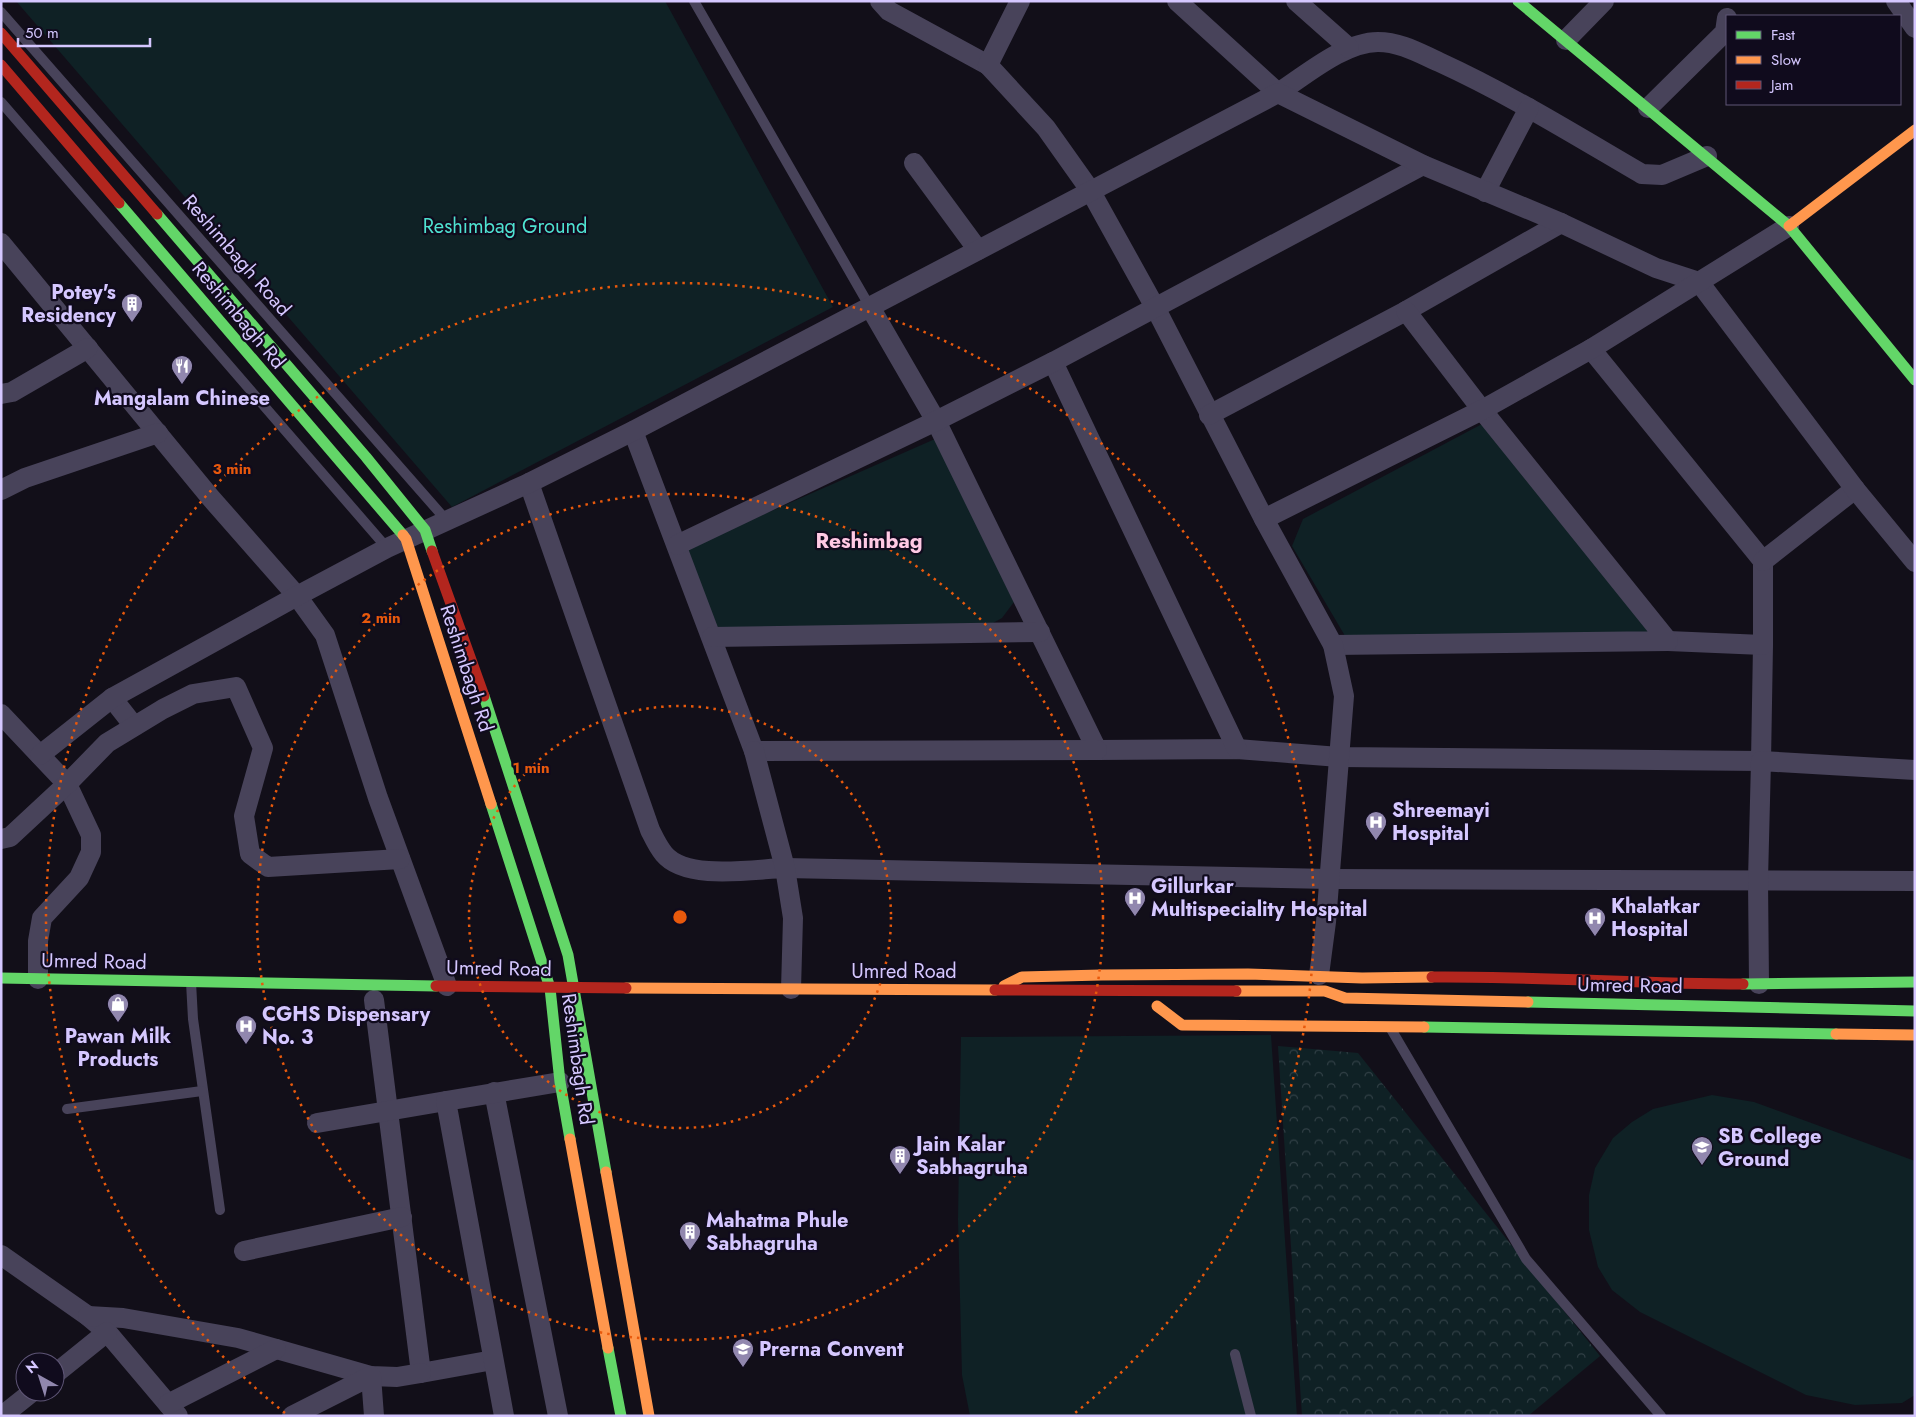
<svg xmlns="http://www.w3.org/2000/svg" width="1916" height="1417" font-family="Jost,sans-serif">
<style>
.forest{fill:url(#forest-crowns)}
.park{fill:#0f2125}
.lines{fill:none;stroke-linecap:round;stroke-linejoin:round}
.lane{stroke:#48435a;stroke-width:10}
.street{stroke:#48435a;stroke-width:20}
.fast{stroke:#63d668;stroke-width:11}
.slow{stroke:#ff974d;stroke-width:11}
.jam{stroke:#b3261e;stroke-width:11}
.ring{fill:none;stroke:#e8590c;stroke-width:2.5;stroke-dasharray:2.5 5}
.labels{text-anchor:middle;stroke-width:4.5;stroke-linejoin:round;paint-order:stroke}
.park-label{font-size:20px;fill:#4fe2d1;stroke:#100b1d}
.street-label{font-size:20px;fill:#d5c7ff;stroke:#100b1d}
.poi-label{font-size:20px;font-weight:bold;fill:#d5c7ff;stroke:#100b1d;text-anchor:start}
.neighbourhood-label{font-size:21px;font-weight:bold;fill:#ffc9e4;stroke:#100b1d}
.centre{fill:#e8590c;stroke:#100b1d;stroke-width:2.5}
.ring-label{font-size:15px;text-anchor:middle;font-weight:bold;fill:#e8590c;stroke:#100b1d;stroke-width:4.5;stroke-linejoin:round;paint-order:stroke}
</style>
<defs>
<pattern id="forest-crowns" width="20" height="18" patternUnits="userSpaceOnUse" patternTransform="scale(1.25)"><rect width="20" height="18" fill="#0f2125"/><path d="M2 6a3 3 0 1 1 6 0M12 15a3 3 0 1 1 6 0" fill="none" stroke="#314046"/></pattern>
</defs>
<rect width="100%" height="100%" fill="#120f19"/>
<polygon class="forest" points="1278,1046 1358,1053 1600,1356 1528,1416 1302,1416"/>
<g class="park">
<polygon points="16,1 665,1 833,307 452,507"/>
<polygon points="1482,424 1650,633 1348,641 1292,546 1303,519"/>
<polygon points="935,439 1014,602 1002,618 993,623 715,630 685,549"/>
<polygon points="1271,1035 1297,1416 970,1416 962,1375 958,1219 961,1037"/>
<polygon points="1712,1095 1754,1102 1915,1161 1915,1395 1902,1403 1855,1405 1806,1395 1640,1312 1612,1290 1598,1267 1589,1230 1589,1195 1595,1168 1613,1138 1632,1122 1653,1109"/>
</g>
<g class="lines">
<g class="lane">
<polyline points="694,1 870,307"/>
<polyline points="1,12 447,521"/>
<polyline points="1,102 387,548"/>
<polyline points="191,982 193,1019 220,1210"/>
<polyline points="1391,1029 1526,1259 1661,1416"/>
<polyline points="67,1109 202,1091"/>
<polyline points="1235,1354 1251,1416"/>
</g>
<g class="street">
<polyline points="880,1 889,11 988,65"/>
<polyline points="1020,1 988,65 1046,128 1090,190 1156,309 1264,519"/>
<path d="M1177,1L1278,93C1306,75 1344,42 1378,42C1400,42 1419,53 1439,62C1509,94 1575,135 1642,174L1662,175L1707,156"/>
<polyline points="1296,1 1349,48"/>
<polyline points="1896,1 1915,28"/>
<polyline points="1566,40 1604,1"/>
<polyline points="1648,108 1725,32 1727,18"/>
<polyline points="914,163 978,250"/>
<polyline points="1485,192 1529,108"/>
<polyline points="1,243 210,497 297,596 325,635 378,798 447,986"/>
<polyline points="870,307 936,421 1097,750 1237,749 1339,757 1761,761 1763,645"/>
<polyline points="1591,349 1763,561 1763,645 1668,641"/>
<polyline points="1053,362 1237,749"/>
<polyline points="1,394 12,392 88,348"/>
<polyline points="1209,415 1406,311 1561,223"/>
<polyline points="633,431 754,751 1097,750"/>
<path d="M529,483L650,830C654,838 658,847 664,854C686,881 754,869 785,868L1329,879L1915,881"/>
<polyline points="1,490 25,478 158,433"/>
<polyline points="677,545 936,421 1053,362 1423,165"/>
<polyline points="1763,561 1855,489"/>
<polyline points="712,637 1040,632"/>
<polyline points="1333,645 1668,641 1482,410 1406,311"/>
<polyline points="112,698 134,726"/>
<polyline points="1,714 67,784 91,835 91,852 79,878 42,918 38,941 38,979"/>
<polyline points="754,751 785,868 793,918 791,989"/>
<polyline points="40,755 112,698 297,596 387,548 529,483 633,431 1278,93 1423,165 1561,223 1656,268 1699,282 1855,489 1915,562"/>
<polyline points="1,839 10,837 67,784 107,743 163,709 193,694 236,687 263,748 244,816 250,854 268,867 400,859"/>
<polyline points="1319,975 1326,922 1344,696 1333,645 1264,519 1482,410 1591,349 1789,226"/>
<polyline points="1759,984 1758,880 1761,761 1915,770"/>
<polyline points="374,1000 421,1373 493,1360"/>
<polyline points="494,1092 558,1416"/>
<polyline points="317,1123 446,1101"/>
<polyline points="244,1251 402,1217"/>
<polyline points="1,1255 88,1316 107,1332 178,1416"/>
<polyline points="88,1316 123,1318 238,1338 371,1376 397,1377 421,1373"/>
<polyline points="55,1374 107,1332"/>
<polyline points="168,1404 276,1349"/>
<polyline points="2,1416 32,1392"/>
<polyline points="292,1416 371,1376 374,1416"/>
<polyline points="504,1416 446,1101 560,1082"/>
</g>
<g class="fast">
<polyline points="1518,1 1789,226 1915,380"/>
<polyline points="119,203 403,535"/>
<polyline points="157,214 366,457 425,530 432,551"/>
<polyline points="484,696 568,955 606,1172"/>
<polyline points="491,804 550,988 560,1082 570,1139"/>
<polyline points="1,978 436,986"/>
<polyline points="1743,984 1915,982"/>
<polyline points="1528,1002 1915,1011"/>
<polyline points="1424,1027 1836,1034"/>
<polyline points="608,1348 621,1416"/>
</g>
<g class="slow">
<polyline points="1789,226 1915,130"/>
<polyline points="403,535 406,539 491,804"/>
<polyline points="1004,986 1022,977 1101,975 1248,974 1362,978 1432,977"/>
<polyline points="626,988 995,990"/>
<polyline points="1236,991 1325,991 1345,998 1528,1002"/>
<polyline points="1157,1006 1182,1025 1424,1027"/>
<polyline points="1836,1034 1915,1035"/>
<polyline points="570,1139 608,1348"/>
<polyline points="606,1172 649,1416"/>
</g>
<g class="jam">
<polyline points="1,33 157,214"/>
<polyline points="1,65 119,203"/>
<polyline points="432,551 484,696"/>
<path d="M1432,977C1536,976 1639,984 1743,984"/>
<polyline points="436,986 626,988"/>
<polyline points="995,990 1236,991"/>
</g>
</g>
<g class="ring">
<circle cx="680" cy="917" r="211"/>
<circle cx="680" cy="917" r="423"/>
<path d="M285 1413A634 634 0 1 1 1075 1413"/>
</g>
<defs>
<g id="building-pin" transform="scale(1.125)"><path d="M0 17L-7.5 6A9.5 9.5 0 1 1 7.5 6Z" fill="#9187ae" stroke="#100b1d"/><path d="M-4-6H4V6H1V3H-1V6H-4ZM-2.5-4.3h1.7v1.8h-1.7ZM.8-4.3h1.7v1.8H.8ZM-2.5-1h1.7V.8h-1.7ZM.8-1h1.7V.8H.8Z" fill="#fff"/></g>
<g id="restaurant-pin" transform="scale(1.125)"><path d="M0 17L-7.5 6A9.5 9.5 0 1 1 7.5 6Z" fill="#9187ae" stroke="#100b1d"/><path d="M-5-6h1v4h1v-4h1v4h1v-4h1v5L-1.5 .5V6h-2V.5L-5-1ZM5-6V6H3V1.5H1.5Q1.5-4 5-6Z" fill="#fff"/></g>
<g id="hospital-pin" transform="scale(1.125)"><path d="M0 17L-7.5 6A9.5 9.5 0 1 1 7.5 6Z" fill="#9187ae" stroke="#100b1d"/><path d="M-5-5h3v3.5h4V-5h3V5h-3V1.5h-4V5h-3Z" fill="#fff"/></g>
<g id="shop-pin" transform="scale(1.125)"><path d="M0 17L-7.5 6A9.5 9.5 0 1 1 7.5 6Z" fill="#9187ae" stroke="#100b1d"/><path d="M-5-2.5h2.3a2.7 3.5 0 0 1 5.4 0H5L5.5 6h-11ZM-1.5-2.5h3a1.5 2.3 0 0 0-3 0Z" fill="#fff"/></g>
<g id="university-pin" transform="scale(1.125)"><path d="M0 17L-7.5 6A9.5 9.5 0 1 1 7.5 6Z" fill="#9187ae" stroke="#100b1d"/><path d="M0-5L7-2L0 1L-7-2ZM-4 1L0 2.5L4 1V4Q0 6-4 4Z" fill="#fff"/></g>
<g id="school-pin" transform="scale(1.125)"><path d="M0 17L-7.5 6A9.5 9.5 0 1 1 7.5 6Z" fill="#9187ae" stroke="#100b1d"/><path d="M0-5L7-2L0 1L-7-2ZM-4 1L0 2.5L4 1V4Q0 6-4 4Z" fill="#fff"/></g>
</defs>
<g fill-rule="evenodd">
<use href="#building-pin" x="132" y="304"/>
<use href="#restaurant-pin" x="182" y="366"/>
<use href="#hospital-pin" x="1376" y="822"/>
<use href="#hospital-pin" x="1135" y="898"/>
<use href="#hospital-pin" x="1595" y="918"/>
<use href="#shop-pin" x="118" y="1004"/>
<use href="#hospital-pin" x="246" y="1026"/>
<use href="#university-pin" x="1702" y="1147"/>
<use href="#building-pin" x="900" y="1156"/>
<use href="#building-pin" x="690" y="1232"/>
<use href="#school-pin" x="743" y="1349"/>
</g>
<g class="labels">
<g class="park-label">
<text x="505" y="233">Reshimbag Ground</text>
</g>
<g class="street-label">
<text transform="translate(237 255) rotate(49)" y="7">Reshimbagh Road</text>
<text transform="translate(239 315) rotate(50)" y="7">Reshimbagh Rd</text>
<text transform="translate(467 668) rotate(72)" y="7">Reshimbagh Rd</text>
<text transform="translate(94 961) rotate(1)" y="7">Umred Road</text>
<text transform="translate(499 968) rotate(1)" y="7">Umred Road</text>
<text x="904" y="978">Umred Road</text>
<text transform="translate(1630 985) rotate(1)" y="7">Umred Road</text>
<text transform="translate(578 1059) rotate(82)" y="7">Reshimbagh Rd</text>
</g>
<g class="poi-label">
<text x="116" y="299" text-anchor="end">Potey's<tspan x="116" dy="23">Residency</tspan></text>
<text x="182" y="405" text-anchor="middle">Mangalam Chinese</text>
<text x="1392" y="817">Shreemayi<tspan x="1392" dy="23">Hospital</tspan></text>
<text x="1151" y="893">Gillurkar<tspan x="1151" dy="23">Multispeciality Hospital</tspan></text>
<text x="1611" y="913">Khalatkar<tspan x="1611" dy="23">Hospital</tspan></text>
<text x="262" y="1021">CGHS Dispensary<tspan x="262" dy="23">No. 3</tspan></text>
<text x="118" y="1043" text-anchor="middle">Pawan Milk<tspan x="118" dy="23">Products</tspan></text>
<text x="1718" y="1143">SB College<tspan x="1718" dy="23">Ground</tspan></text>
<text x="916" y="1151">Jain Kalar<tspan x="916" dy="23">Sabhagruha</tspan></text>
<text x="706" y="1227">Mahatma Phule<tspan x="706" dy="23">Sabhagruha</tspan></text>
<text x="759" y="1356">Prerna Convent</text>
</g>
<g class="neighbourhood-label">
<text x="869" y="548">Reshimbag</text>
</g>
</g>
<circle cx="680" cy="917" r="8" class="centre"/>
<g class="ring-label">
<text x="232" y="474">3 min</text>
<text x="381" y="623">2 min</text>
<text x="531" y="773">1 min</text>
</g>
<rect width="1916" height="1417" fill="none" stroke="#d5c7ff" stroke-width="5"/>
<rect x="1726" y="15" width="175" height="90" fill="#100b1d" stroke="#5f5677"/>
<rect x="1736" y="31" width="25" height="8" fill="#63d668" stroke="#5f5677"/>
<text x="1771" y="40" font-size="15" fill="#d5c7ff">Fast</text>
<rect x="1736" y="56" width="25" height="8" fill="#ff974d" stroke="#5f5677"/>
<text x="1771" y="65" font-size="15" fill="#d5c7ff">Slow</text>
<rect x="1736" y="81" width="25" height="8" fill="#b3261e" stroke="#5f5677"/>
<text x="1771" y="90" font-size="15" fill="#d5c7ff">Jam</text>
<g transform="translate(40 1377) rotate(321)"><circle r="24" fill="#100b1d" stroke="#5f5677"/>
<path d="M0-4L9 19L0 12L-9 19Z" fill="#9187ae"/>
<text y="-8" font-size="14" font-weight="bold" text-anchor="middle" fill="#d5c7ff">N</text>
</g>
<path d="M18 38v8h132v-8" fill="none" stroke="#d5c7ff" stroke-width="2.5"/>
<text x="25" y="38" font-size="15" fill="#d5c7ff" stroke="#100b1d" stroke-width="4" paint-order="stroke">50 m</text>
</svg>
